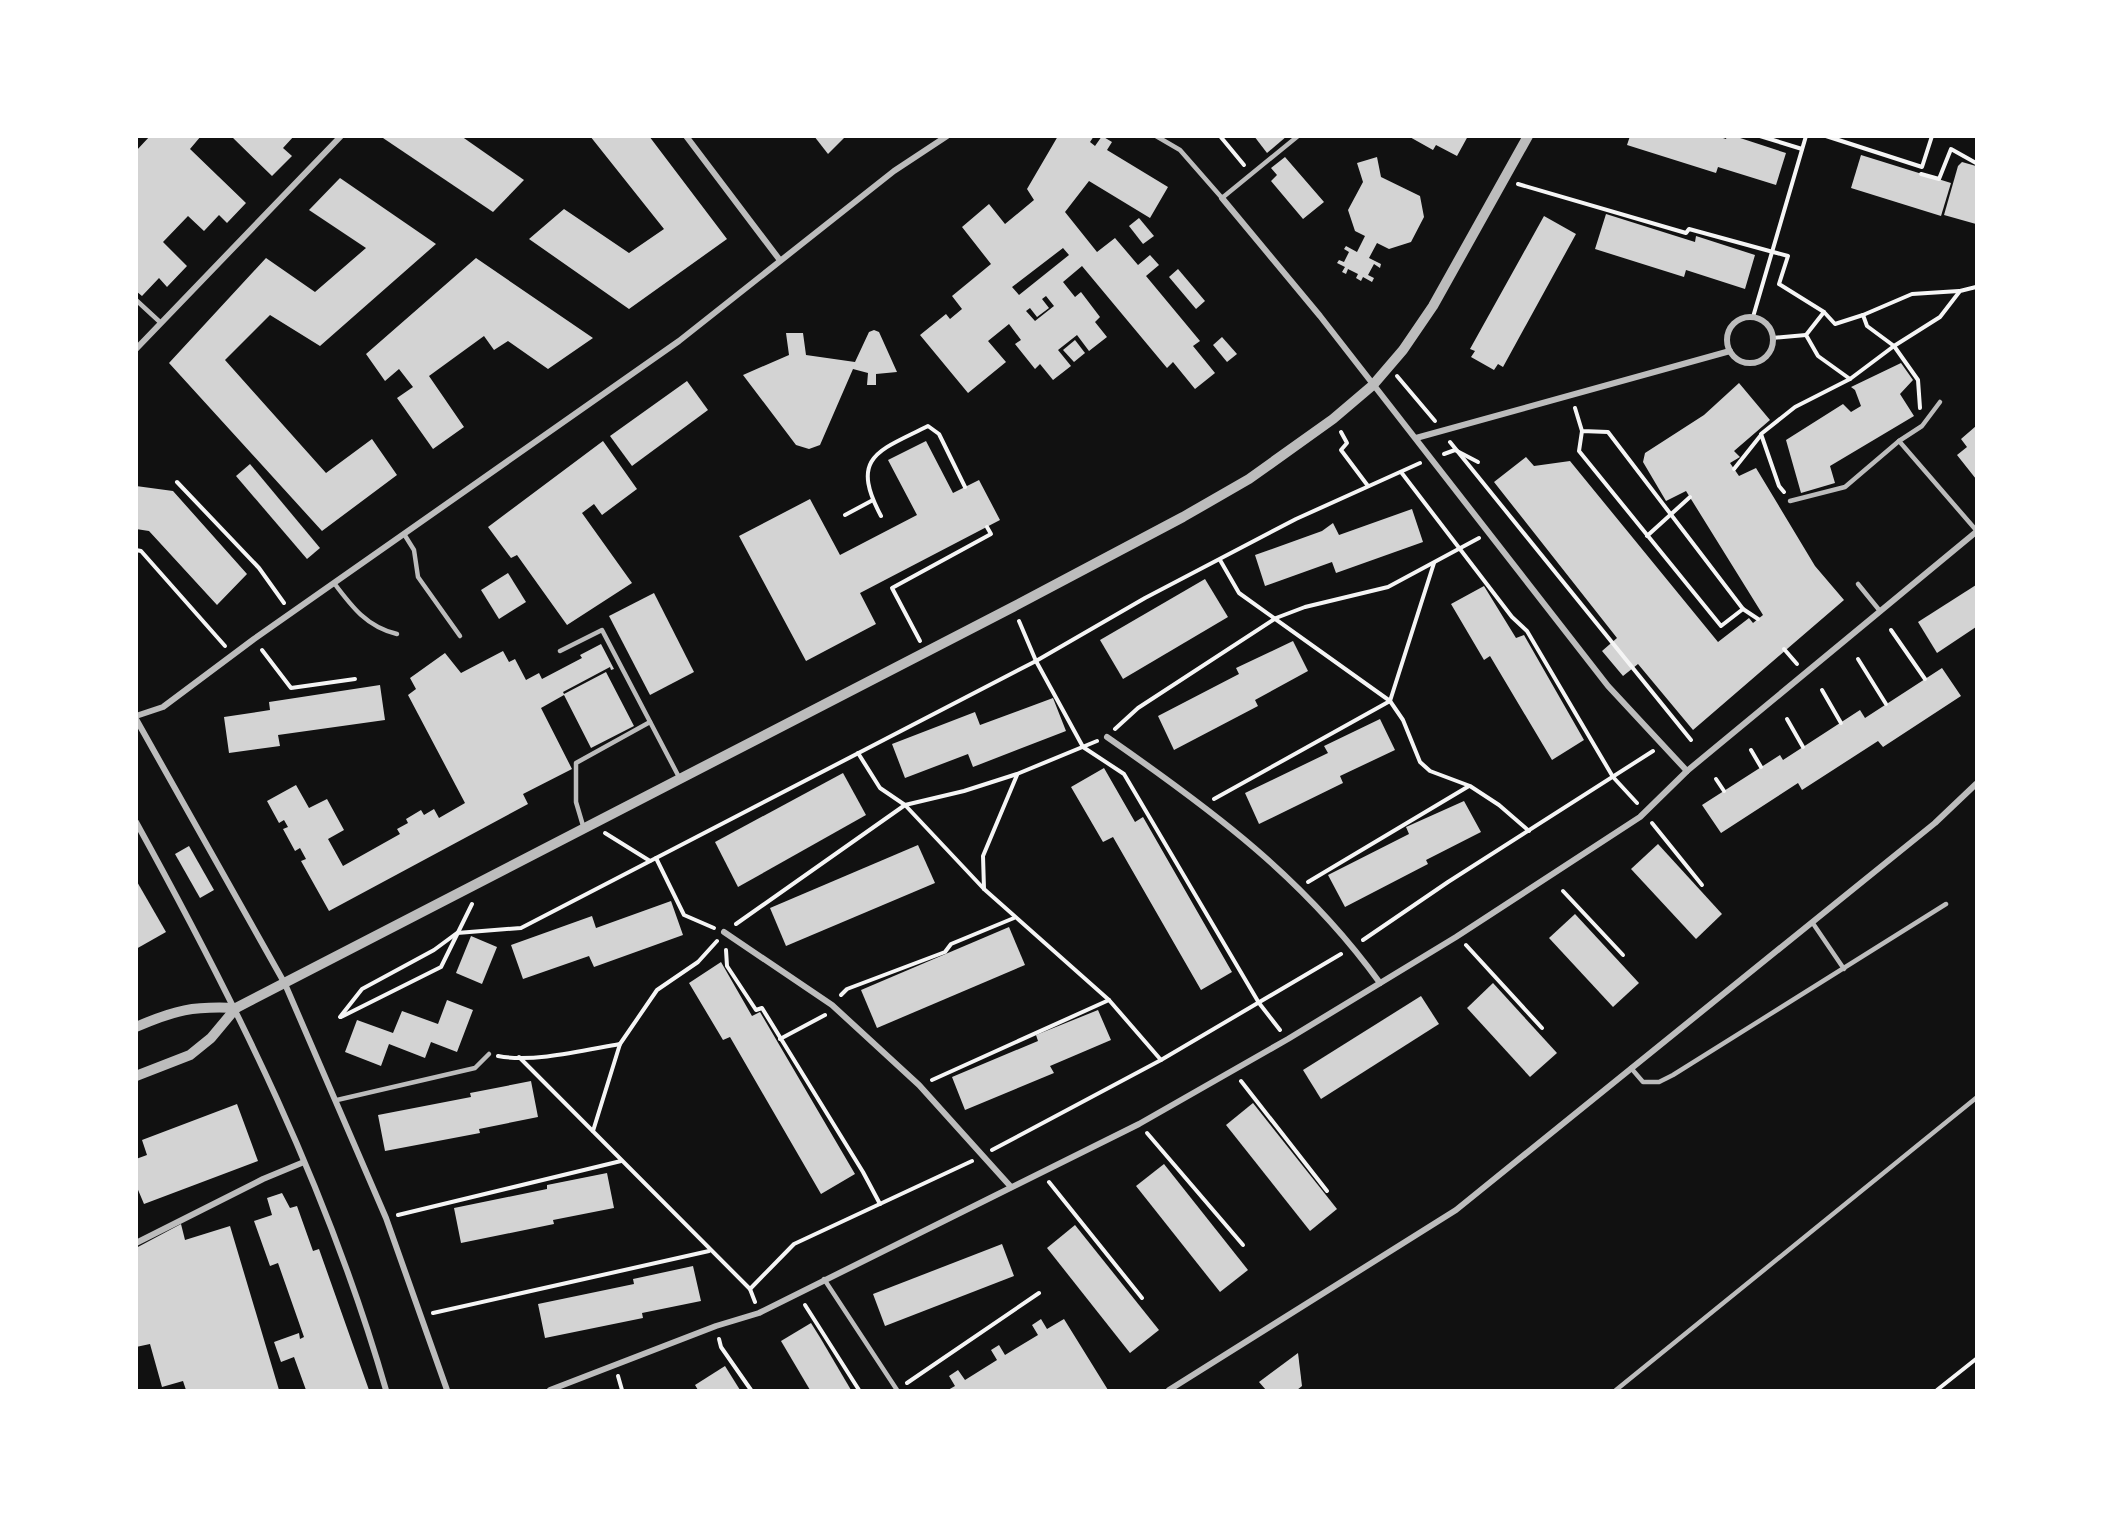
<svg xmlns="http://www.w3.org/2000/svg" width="2113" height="1527" font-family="'Libre Baskerville',serif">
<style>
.building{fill:#d3d3d3;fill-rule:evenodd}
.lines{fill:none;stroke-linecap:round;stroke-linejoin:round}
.path{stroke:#f5f5f5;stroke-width:4}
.service{stroke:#bcbcbc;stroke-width:4.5}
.minor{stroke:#bcbcbc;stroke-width:6}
.tertiary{stroke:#bcbcbc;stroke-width:10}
</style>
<rect width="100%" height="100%" fill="#111"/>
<g class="building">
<polygon points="150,136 201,136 190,149 246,203 227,223 219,215 204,231 188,216 163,242 187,266 167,287 159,278 142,296 136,291 136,151"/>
<polygon points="231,136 294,136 283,148 292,156 272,176"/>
<polygon points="380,136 461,136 524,180 493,212"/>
<polygon points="590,136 649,136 727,239 629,309 529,239 564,209 629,253 664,229"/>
<polygon points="814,136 846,136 828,154"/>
<path d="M1058,136H1094L1090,142L1095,146L1102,136L1112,142L1107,150L1168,187L1150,218L1089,181L1065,212L1097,252L1115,238L1138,265L1150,255L1159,265L1146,276L1200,341L1193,346L1215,373L1195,389L1173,362L1167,368L1082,266L1063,282L1075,297L1081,292L1100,317L1095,322L1107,337L1089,351L1077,335L1058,350L1071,366L1053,380L1040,364L1035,369L1015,344L1021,340L1009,324L988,341L1006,362L968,393L920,335L946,314L950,319L962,309L952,296L991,264L962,227L989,204L1005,224L1034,200L1027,189ZM1063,248L1069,255L1019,295L1012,287ZM1046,296L1054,306L1035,321L1026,311L1030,308L1037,317L1049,308L1042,299Z"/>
<polygon points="1254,136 1287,136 1267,153"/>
<polygon points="1408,136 1468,136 1457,156 1436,145 1433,150"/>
<polygon points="1630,136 1717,136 1726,139 1727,136 1734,136 1786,153 1776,185 1718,167 1716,173 1627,145"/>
<polygon points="1861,155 1951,183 1941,216 1851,188"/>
<polygon points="1285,157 1324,202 1303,219 1271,181 1277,175 1271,168"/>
<polygon points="1377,157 1381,177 1420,196 1424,217 1411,242 1389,249 1377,243 1369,258 1381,264 1380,268 1374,264 1368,275 1374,278 1372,282 1363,277 1361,281 1356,278 1358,274 1348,269 1346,274 1342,272 1345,267 1337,263 1339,260 1344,262 1349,252 1344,249 1346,246 1357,252 1365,236 1355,231 1348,210 1363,182 1357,163"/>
<polygon points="1962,162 1976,166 1976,224 1944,215 1958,166"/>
<polygon points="340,178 436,244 320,346 270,315 225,360 326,473 372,439 397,475 322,531 169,363 266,258 315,292 366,248 309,210"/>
<polygon points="1606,214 1695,242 1696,236 1755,255 1745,289 1686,270 1684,277 1595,249"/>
<polygon points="1544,216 1576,234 1503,367 1498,364 1494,370 1471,357 1475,351 1470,349"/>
<polygon points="1139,218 1154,236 1143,244 1129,226"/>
<polygon points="476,258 593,338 548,369 508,341 494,350 484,336 429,376 464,427 433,449 397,398 413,387 399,369 385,381 366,354"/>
<polygon points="1178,269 1205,301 1196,309 1169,277"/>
<polygon points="874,330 879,332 897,372 876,374 876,385 867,385 868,373 853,369 820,445 809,449 796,445 743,375 789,355 786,333 803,333 806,355 855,362 869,332"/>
<polygon points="1222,337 1237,354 1227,362 1213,345"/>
<polygon points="1075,340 1085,353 1074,362 1063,350"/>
<polygon points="1901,363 1913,380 1900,394 1914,416 1830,466 1835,483 1801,493 1786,440 1843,404 1851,412 1861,406 1855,390 1851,387"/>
<polygon points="687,381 708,410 632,466 610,436"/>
<polygon points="1739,383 1770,420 1734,451 1740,457 1730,463 1739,476 1756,468 1815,566 1844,600 1693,730 1638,664 1623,676 1602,651 1617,638 1494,482 1526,457 1534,466 1570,461 1718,642 1749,618 1753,623 1763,615 1686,491 1666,501 1643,462 1645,453 1704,415"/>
<polygon points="1976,426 1976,479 1957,455 1967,447 1961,439"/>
<polygon points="603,441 637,489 602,515 594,504 582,513 632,583 567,625 517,555 511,558 488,527"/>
<polygon points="926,441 953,493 979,480 1000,520 860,593 876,624 806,661 739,536 810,499 840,555 917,515 888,460"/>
<polygon points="250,464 320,548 307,559 236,476"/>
<polygon points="136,486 173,491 247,574 217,605 149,531 136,529"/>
<polygon points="1412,509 1423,542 1336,573 1332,562 1265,586 1255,555 1322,531 1333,523 1339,535"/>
<polygon points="508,573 526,602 499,619 481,590"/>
<polygon points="1205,579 1228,617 1123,679 1100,640"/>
<polygon points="1976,585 1976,627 1937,653 1918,622"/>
<polygon points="1484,586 1516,638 1524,635 1584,740 1552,760 1490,656 1484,660 1451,604"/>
<polygon points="654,593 694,672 650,695 609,616"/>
<polygon points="1293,641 1308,671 1255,700 1258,706 1174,750 1158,716 1239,674 1236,668"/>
<polygon points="601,644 614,669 611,670 610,667 563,692 564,694 606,672 634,726 591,748 564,695 541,708 572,769 523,794 528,804 329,911 301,861 306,859 300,848 295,851 283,829 288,827 284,820 279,823 267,801 296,785 309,808 327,799 344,830 328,839 343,866 400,834 397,829 408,823 406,819 421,810 424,815 434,809 439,818 465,803 408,695 416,689 410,678 445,653 461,673 503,651 509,662 515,659 526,680 539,673 542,679 582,658 580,655"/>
<polygon points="1942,668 1961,696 1883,747 1878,741 1802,790 1798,783 1721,833 1702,805 1780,755 1783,760 1860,710 1865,718"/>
<polygon points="380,685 385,720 278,735 280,746 229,753 224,717 270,710 269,702"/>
<polygon points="1053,698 1066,731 973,767 968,754 905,778 892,744 975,712 980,725"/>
<polygon points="1380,719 1395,750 1340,776 1343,783 1259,824 1245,793 1328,753 1324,746"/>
<polygon points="1104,768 1135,822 1143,817 1232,972 1201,990 1113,837 1103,842 1071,787"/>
<polygon points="843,773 866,815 738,887 715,842"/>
<polygon points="1464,801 1481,832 1426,860 1428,864 1345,907 1328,875 1409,834 1406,827"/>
<polygon points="1658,844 1722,914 1696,939 1631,869"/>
<polygon points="918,845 935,883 786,946 770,908"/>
<polygon points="189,846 214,890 200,898 175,854"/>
<polygon points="136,880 166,932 136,949"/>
<polygon points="671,901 683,935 594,967 589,956 523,979 511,945 592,916 596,928"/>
<polygon points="1575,914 1639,983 1613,1007 1549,938"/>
<polygon points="1009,927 1025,965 877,1028 861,990"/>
<polygon points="471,936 497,947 482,984 456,973"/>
<polygon points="721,962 752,1016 760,1012 855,1174 821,1194 730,1037 723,1040 689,983"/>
<polygon points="1493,983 1557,1053 1530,1077 1467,1008"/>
<polygon points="1421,996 1439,1024 1321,1099 1303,1070"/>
<polygon points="447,1000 473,1010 457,1052 431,1042 425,1058 389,1044 381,1066 345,1052 357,1020 393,1033 402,1011 438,1024"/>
<polygon points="1098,1010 1111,1040 1050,1066 1054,1073 965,1110 952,1077 1038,1041 1036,1035"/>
<polygon points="531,1081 538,1117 479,1129 480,1133 385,1151 378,1115 471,1097 470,1093"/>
<polygon points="1253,1103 1337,1209 1310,1231 1226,1125"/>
<polygon points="237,1104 258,1161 144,1204 136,1185 136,1159 147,1155 142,1140"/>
<polygon points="1164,1164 1248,1270 1220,1292 1136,1186"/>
<polygon points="607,1173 614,1208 553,1220 554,1224 461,1243 454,1208 547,1189 547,1185"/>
<polygon points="282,1193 290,1208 297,1206 313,1251 319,1249 369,1390 306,1390 294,1357 281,1362 274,1342 299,1333 300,1339 304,1337 278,1263 270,1266 254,1221 272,1215 267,1198"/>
<polygon points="181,1224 185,1240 230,1226 279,1390 186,1390 183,1381 162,1387 150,1344 136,1347 136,1248"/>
<polygon points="1075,1225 1159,1330 1130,1353 1047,1248"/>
<polygon points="1002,1244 1014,1276 885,1326 873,1294"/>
<polygon points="693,1266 701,1301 642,1313 643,1318 545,1338 538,1304 634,1284 633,1279"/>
<polygon points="1041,1319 1047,1329 1064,1319 1108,1390 948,1390 955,1386 949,1376 958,1370 965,1380 997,1360 991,1350 999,1345 1005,1355 1038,1335 1032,1325"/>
<polygon points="811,1323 821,1339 851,1390 810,1390 781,1341"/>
<polygon points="1298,1353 1302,1386 1297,1390 1266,1390 1259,1382"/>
<polygon points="725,1366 740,1390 698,1390 695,1385"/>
</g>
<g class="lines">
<g class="path">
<polyline points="1220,136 1244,165"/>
<polyline points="1760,136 1802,149"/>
<polyline points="1826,136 1922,167 1932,136"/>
<polyline points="1921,174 1939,179 1951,149 1976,163"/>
<polyline points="1518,184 1686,233 1689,229 1788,256 1779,284 1824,312 1806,335 1818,356 1850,379"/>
<polyline points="1824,312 1835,324 1863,315 1912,294 1959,291"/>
<polyline points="1863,315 1867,326 1894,346 1918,380 1920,408"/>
<polyline points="1753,317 1806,136"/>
<polyline points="1772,338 1806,335"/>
<polyline points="1397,376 1435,421"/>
<polyline points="1575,408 1582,431 1579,451 1721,626 1743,609 1608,432 1582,431"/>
<polyline points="1341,432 1347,443 1341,450 1368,486"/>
<polyline points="1450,442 1691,740"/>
<polyline points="1444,454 1455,450 1478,462"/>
<polyline points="1734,469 1761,435"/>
<polyline points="1401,472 1512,617 1527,631 1613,777 1637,803"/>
<polyline points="177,482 259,568 284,603"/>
<polyline points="1784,492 1779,486 1761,434 1795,407 1850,379 1894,346 1940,317 1960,291 1976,287"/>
<polyline points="845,515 873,500"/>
<path d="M881,516C849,456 879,451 928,426L939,434L965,487"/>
<polyline points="1647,536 1690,497"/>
<polyline points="136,550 141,551 225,646"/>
<polyline points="1220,560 1239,593 1390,701 1403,720 1420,762 1430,771 1470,786 1499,805 1529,831"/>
<polyline points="1743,609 1758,619"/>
<polyline points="1019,621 1036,661 1083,747 1124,774 1259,1003 1280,1030"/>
<polyline points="1891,630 1925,679"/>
<polyline points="920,641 892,588 991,534 987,527"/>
<polyline points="1784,649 1797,664"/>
<polyline points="262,650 291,688 355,679"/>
<polyline points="1858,659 1886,704"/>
<polyline points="1822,690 1841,723"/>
<polyline points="1787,719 1803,747"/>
<polyline points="1115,729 1138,708 1276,618 1305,607 1388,587 1479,538"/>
<polyline points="1751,750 1761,767"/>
<polyline points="858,753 880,788 905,805 984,889 1109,1000 1161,1060"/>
<polyline points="1716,779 1724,791"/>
<polyline points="1214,799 1390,701 1434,563"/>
<polyline points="1652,823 1702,885"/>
<polyline points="605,833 650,861"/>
<polyline points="656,858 684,915 714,928"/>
<polyline points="1308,882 1469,786"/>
<polyline points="984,889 983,856 1017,775"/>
<polyline points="1563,891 1623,955"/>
<polyline points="736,924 905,805 964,791 1017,774 1097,741"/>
<polyline points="1363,940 1448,882 1653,751"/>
<polyline points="1466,945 1542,1028"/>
<polyline points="726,950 727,966 756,1010 762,1008 863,1172 880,1204"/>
<polyline points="841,995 847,989 945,952 951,944 1014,918"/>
<polyline points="340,1017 362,989 434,950 457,933 521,928 1036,661 1145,598 1296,519 1420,463"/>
<polyline points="341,1017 441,967 472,904"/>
<polyline points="780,1039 825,1015"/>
<path d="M498,1056C533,1063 585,1050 620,1044"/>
<polyline points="519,1057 750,1289 755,1302"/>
<polyline points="932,1080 1109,1000"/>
<polyline points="1241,1081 1327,1191"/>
<polyline points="593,1131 620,1044 657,990 698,962 717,941"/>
<polyline points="1147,1133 1243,1245"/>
<polyline points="992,1150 1161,1060 1341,954"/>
<polyline points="1049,1182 1142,1298"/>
<polyline points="398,1215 621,1161"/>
<polyline points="750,1289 794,1244 972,1161"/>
<polyline points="805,1305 859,1390"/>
<polyline points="433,1313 709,1251"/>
<polyline points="719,1339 721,1347 751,1390"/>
<polyline points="618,1376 622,1390"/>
<polyline points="907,1383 1039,1293"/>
<polyline points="1937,1390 1976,1359"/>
</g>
<g class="service">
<polyline points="1156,136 1180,150 1222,198 1298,136"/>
<polyline points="136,300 161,323"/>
<polyline points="1899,441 1976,530"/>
<polyline points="1790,501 1845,487 1899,441 1922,426 1940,402"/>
<polyline points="404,534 414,550 418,577 460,636"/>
<path d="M334,583C352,607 367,627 397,634"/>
<polyline points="1858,584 1880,611"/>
<polyline points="560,651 602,630 680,779"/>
<polyline points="584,829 576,802 576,763 650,722"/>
<polyline points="1812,922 1844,969"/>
<polyline points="1631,1068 1643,1082 1659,1082 1673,1075 1946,904"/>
<polyline points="337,1100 475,1068 489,1054"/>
<polyline points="824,1279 897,1390"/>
<polyline points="1616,1390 1976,1098"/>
</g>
<g class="minor">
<polyline points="686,136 779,259"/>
<polyline points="1222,198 1320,316 1608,686 1687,771"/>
<circle cx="1750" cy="340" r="23"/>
<polyline points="136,349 341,136"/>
<polyline points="1416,438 1730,351"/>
<polyline points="136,716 163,707 254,639 679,341 894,171 947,136"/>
<polyline points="136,719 285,984 386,1218 447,1390"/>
<path d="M1107,737C1212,810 1304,878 1380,983"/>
<path d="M136,822C237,1005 328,1189 386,1390"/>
<polyline points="724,932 832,1005 919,1085 1011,1187"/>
<polyline points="136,1243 263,1179 304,1162"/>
<polyline points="550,1390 716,1326 759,1313 1139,1124 1288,1039 1456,937 1640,817 1687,771 1976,532"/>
<polyline points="1169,1390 1456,1210 1935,823 1976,784"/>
</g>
<g class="tertiary">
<path d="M136,1027C175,1010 193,1006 236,1008"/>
<polyline points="136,1076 190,1055 211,1038 236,1008 1013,607 1183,517 1249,479 1333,419 1373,385 1403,350 1433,306 1528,136"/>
</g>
</g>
<rect width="2113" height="1527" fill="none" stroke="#ffffff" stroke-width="276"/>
</svg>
